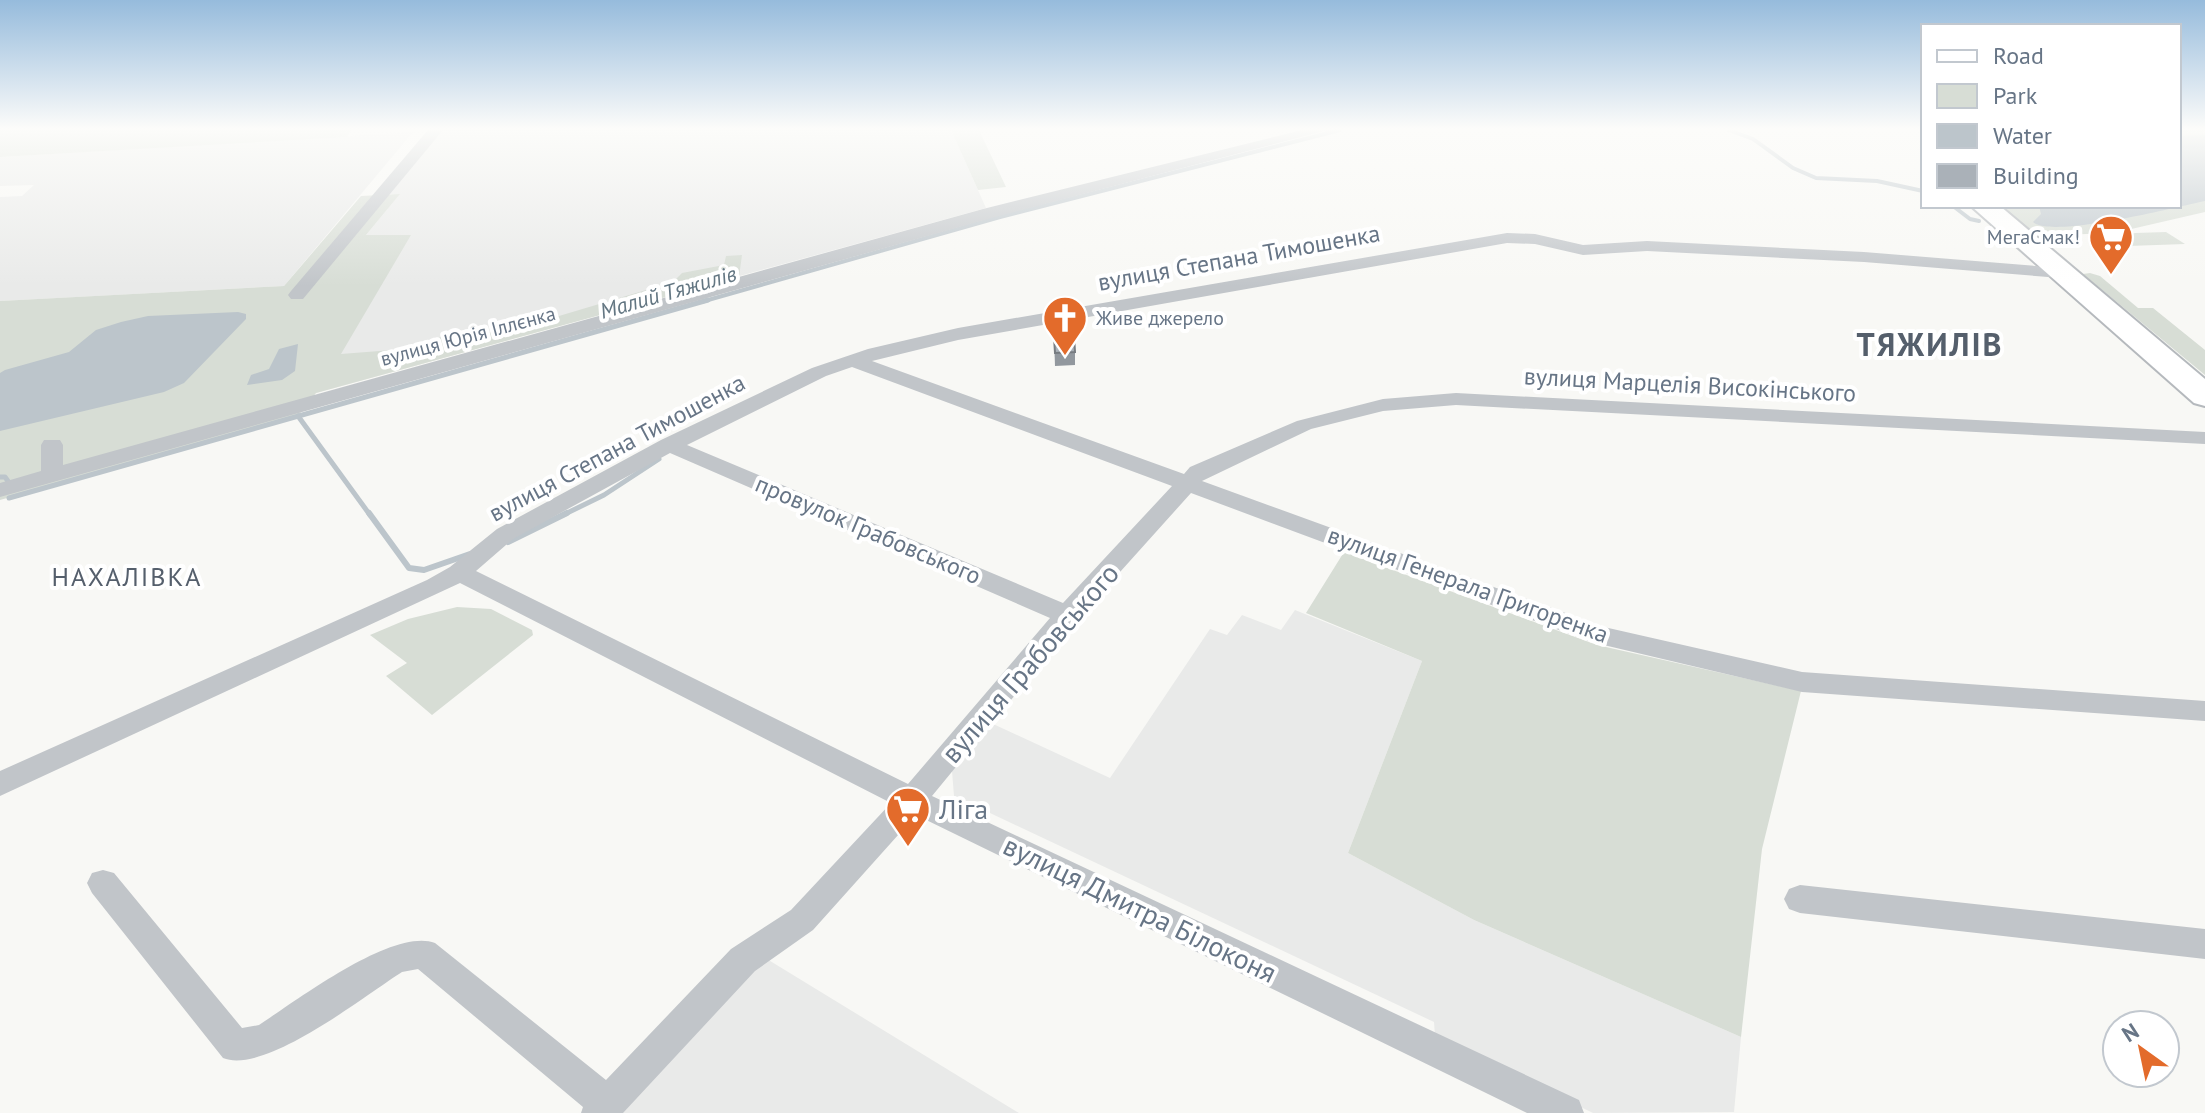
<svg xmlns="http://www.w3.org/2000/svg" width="2205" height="1113" font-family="'PT Sans',sans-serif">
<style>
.built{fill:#e9eae9}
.green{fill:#d7ddd5}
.water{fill:#bcc5cb}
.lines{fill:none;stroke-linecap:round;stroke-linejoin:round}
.stream-far2{stroke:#bcc5cb;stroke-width:4}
.stream-far1{stroke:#bcc5cb;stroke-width:5}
.stream{stroke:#bcc5cb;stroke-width:6}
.primary-casing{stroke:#b5b9bd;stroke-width:4}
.minor{fill:#c1c5c9;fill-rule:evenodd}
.primary{fill:#fff;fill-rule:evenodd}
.wall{fill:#92989e}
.building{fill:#aab1b8;stroke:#777c81;stroke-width:2}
.labels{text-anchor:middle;stroke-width:8;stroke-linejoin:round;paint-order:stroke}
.far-poi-label{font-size:20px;fill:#677586;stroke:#fff;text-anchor:end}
.far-street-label{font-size:20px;fill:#677586;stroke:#fff}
.far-water-label{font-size:22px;font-style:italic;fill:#637682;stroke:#fff}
.street-label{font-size:24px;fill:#677586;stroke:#fff}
.neighbourhood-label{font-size:26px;letter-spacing:2px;fill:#555f6c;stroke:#fff}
.near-street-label{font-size:28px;fill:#677586;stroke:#fff}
.near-poi-label{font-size:28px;fill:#677586;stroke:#fff;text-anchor:start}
.district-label{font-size:32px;font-weight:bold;letter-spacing:2px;fill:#555f6c;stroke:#fff}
</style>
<rect width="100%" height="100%" fill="#f8f8f5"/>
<g class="built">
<polygon points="436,130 951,130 986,208 316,393 410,235 366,235 399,195 384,194"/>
<polygon points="413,132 284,286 0,301 0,197 22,196 34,185 0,186 0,157"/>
<polygon points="1295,610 1422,661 1348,853 1474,920 1741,1037 1734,1112 1593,1113 1435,1036 1434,1022 954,796 952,771 991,723 1110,778 1210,629 1227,635 1242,615 1281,630"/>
<polygon points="762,956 1019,1113 618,1113"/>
</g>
<g class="green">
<polygon points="0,130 352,130 346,137 0,157"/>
<polygon points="951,130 979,130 1006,187 978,190"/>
<polygon points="2179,130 2205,130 2205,212 2114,233 2031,236 2002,206 2179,206"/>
<polygon points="400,194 366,235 411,235 341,354 405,349 441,337 512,330 673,282 682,273 724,265 726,256 742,255 739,277 316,393 298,416 0,500 0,301 284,286 361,196"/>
<polygon points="2166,232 2185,244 2128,246 2116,238 2135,233"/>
<polygon points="2090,273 2100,276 2138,308 2153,308 2205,350 2205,375 2083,274"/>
<polygon points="1344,552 1597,645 1801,691 1762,849 1741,1037 1474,920 1348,853 1422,661 1306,613"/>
<polygon points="457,607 491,609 532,630 533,635 432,715 386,676 407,663 370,635 408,619"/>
</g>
<g class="water">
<path d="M2205,135V201C2176,207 2051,239 2033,222L2041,214L2039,206H2179V136Z"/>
<polygon points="238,312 246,314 246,319 184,383 164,392 0,431 0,373 5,370 69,352 96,330 121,322 148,316"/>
<polygon points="298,344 295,371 282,380 247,385 251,375 269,369 279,349"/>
</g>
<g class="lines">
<g class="stream-far2">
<polyline points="1729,130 1753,139 1793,168 1816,178 1877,181 1923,191"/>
<polyline points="1953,206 1970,219 1979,221"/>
<polyline points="701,302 1000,217 1340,130"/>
</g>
<g class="stream-far1">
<polyline points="298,416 370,515"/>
<polyline points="0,477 5,477 10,484"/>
<polyline points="9,498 708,300"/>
<polyline points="563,515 604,495 659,459"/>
</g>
<g class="stream">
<polyline points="369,513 409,568 424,570 470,554"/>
<polyline points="508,542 567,513"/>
</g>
<g class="primary-casing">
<polygon id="primary" points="1971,206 2000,206 2205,379 2205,406 2194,403"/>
</g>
<g class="minor">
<polygon points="428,130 443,130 303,299 291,299 288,295 291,291"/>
<polygon points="1302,130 1328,130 995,217 0,497 0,483 41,471 41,445 44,440 60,440 63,445 63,465 983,209"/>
<path d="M1507,233L1535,234L1583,245L1647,241L1864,252L2061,268L2070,273L2061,278L1864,262L1647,251L1583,255L1535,244L1507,243L958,340L872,361L1184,474L1190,467L1297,421L1383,399L1456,393L2205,432V444L1456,405L1383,411L1311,429L1202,481L1604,627L1802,672L2205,701V721L1802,692L1591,642L1191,493L1076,621L932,796L1579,1100L1584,1113H1527L916,815L813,930L755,971L623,1113H581L583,1107L418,969L402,972C364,996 265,1075 223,1058L92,893L87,883L92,873L103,870L114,873L242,1028L259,1025C296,1001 393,927 435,943L606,1080L731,949L791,910L891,803L460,583L0,796V771L427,580L450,567L497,529L661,440L812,368L868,349L958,328ZM852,367L1172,486L1063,603L687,445L826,376ZM670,453L1050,618L908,784L476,571L513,539Z"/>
<polygon points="1800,885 2205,929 2205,959 1800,913 1789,909 1784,899 1789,889"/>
</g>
<use href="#primary" class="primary"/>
</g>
<polygon class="wall" points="1054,337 1075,352 1075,365 1055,366"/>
<polygon class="building" points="1074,336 1075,352 1055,353 1054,337"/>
<linearGradient id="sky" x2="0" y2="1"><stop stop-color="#96bbdc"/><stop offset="0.45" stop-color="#fcfcfa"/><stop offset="1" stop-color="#fcfcfa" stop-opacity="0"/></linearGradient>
<rect width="2205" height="286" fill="url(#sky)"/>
<defs>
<g id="supermarket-pin" transform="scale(2.3)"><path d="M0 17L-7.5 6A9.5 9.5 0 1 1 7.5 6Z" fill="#e36b2b" stroke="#fff"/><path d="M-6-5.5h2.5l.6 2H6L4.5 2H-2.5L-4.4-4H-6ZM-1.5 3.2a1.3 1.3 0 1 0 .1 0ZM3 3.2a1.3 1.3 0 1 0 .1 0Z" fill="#fff"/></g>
<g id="church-pin" transform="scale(2.3)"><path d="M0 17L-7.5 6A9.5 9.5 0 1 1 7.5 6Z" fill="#e36b2b" stroke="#fff"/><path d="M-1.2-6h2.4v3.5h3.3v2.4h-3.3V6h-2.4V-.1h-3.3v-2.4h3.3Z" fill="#fff"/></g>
</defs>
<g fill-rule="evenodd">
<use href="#supermarket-pin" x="2111" y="237"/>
<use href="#church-pin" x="1065" y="318"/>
<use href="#supermarket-pin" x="908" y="809"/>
</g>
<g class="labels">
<g class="far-poi-label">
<text x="2080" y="244">МегаСмак!</text>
<text x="1096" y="325" text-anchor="start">Живе джерело</text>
</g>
<g class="far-street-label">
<text transform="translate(468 336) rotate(-15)" y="7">вулиця Юрія Іллєнка</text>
</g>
<g class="far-water-label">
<text transform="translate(668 292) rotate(-16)" y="8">Малий Тяжилів</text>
</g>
<g class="street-label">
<text transform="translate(1239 258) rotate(-10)" y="8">вулиця Степана Тимошенка</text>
<text transform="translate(1690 385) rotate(3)" y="8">вулиця Марцелія Високінського</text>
<text transform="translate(617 448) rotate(-28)" y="8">вулиця Степана Тимошенка</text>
<text transform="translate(868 530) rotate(23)" y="8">провулок Грабовського</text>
<text transform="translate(1468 585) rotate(20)" y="8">вулиця Генерала Григоренка</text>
</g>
<g class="neighbourhood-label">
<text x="127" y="586">НАХАЛІВКА</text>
</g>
<g class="near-street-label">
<text transform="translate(1030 663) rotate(-49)" y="10">вулиця Грабовського</text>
<text transform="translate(1140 909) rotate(26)" y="10">вулиця Дмитра Білоконя</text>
</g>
<g class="near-poi-label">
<text x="939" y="819">Ліга</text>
</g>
<g class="district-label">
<text x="1930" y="356">ТЯЖИЛІВ</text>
</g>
</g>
<rect x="1921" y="24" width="260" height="184" fill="#ffffff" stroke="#c2c8cf" stroke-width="2"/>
<rect x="1937" y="50" width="40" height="12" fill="#ffffff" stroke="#c2c8cf" stroke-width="2"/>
<text x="1993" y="64" font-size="24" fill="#677586">Road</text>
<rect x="1937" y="84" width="40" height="24" fill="#d7ddd5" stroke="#c2c8cf" stroke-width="2"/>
<text x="1993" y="104" font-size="24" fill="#677586">Park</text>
<rect x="1937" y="124" width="40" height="24" fill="#bcc5cb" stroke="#c2c8cf" stroke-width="2"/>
<text x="1993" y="144" font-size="24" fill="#677586">Water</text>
<rect x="1937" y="164" width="40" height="24" fill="#aab1b8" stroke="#c2c8cf" stroke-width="2"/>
<text x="1993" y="184" font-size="24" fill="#677586">Building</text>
<g transform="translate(2141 1049) rotate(327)"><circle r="38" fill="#ffffff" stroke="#c2c8cf" stroke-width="2"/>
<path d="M0-6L14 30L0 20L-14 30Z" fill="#e36b2b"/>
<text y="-12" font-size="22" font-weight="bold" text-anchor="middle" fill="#677586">N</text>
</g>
</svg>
